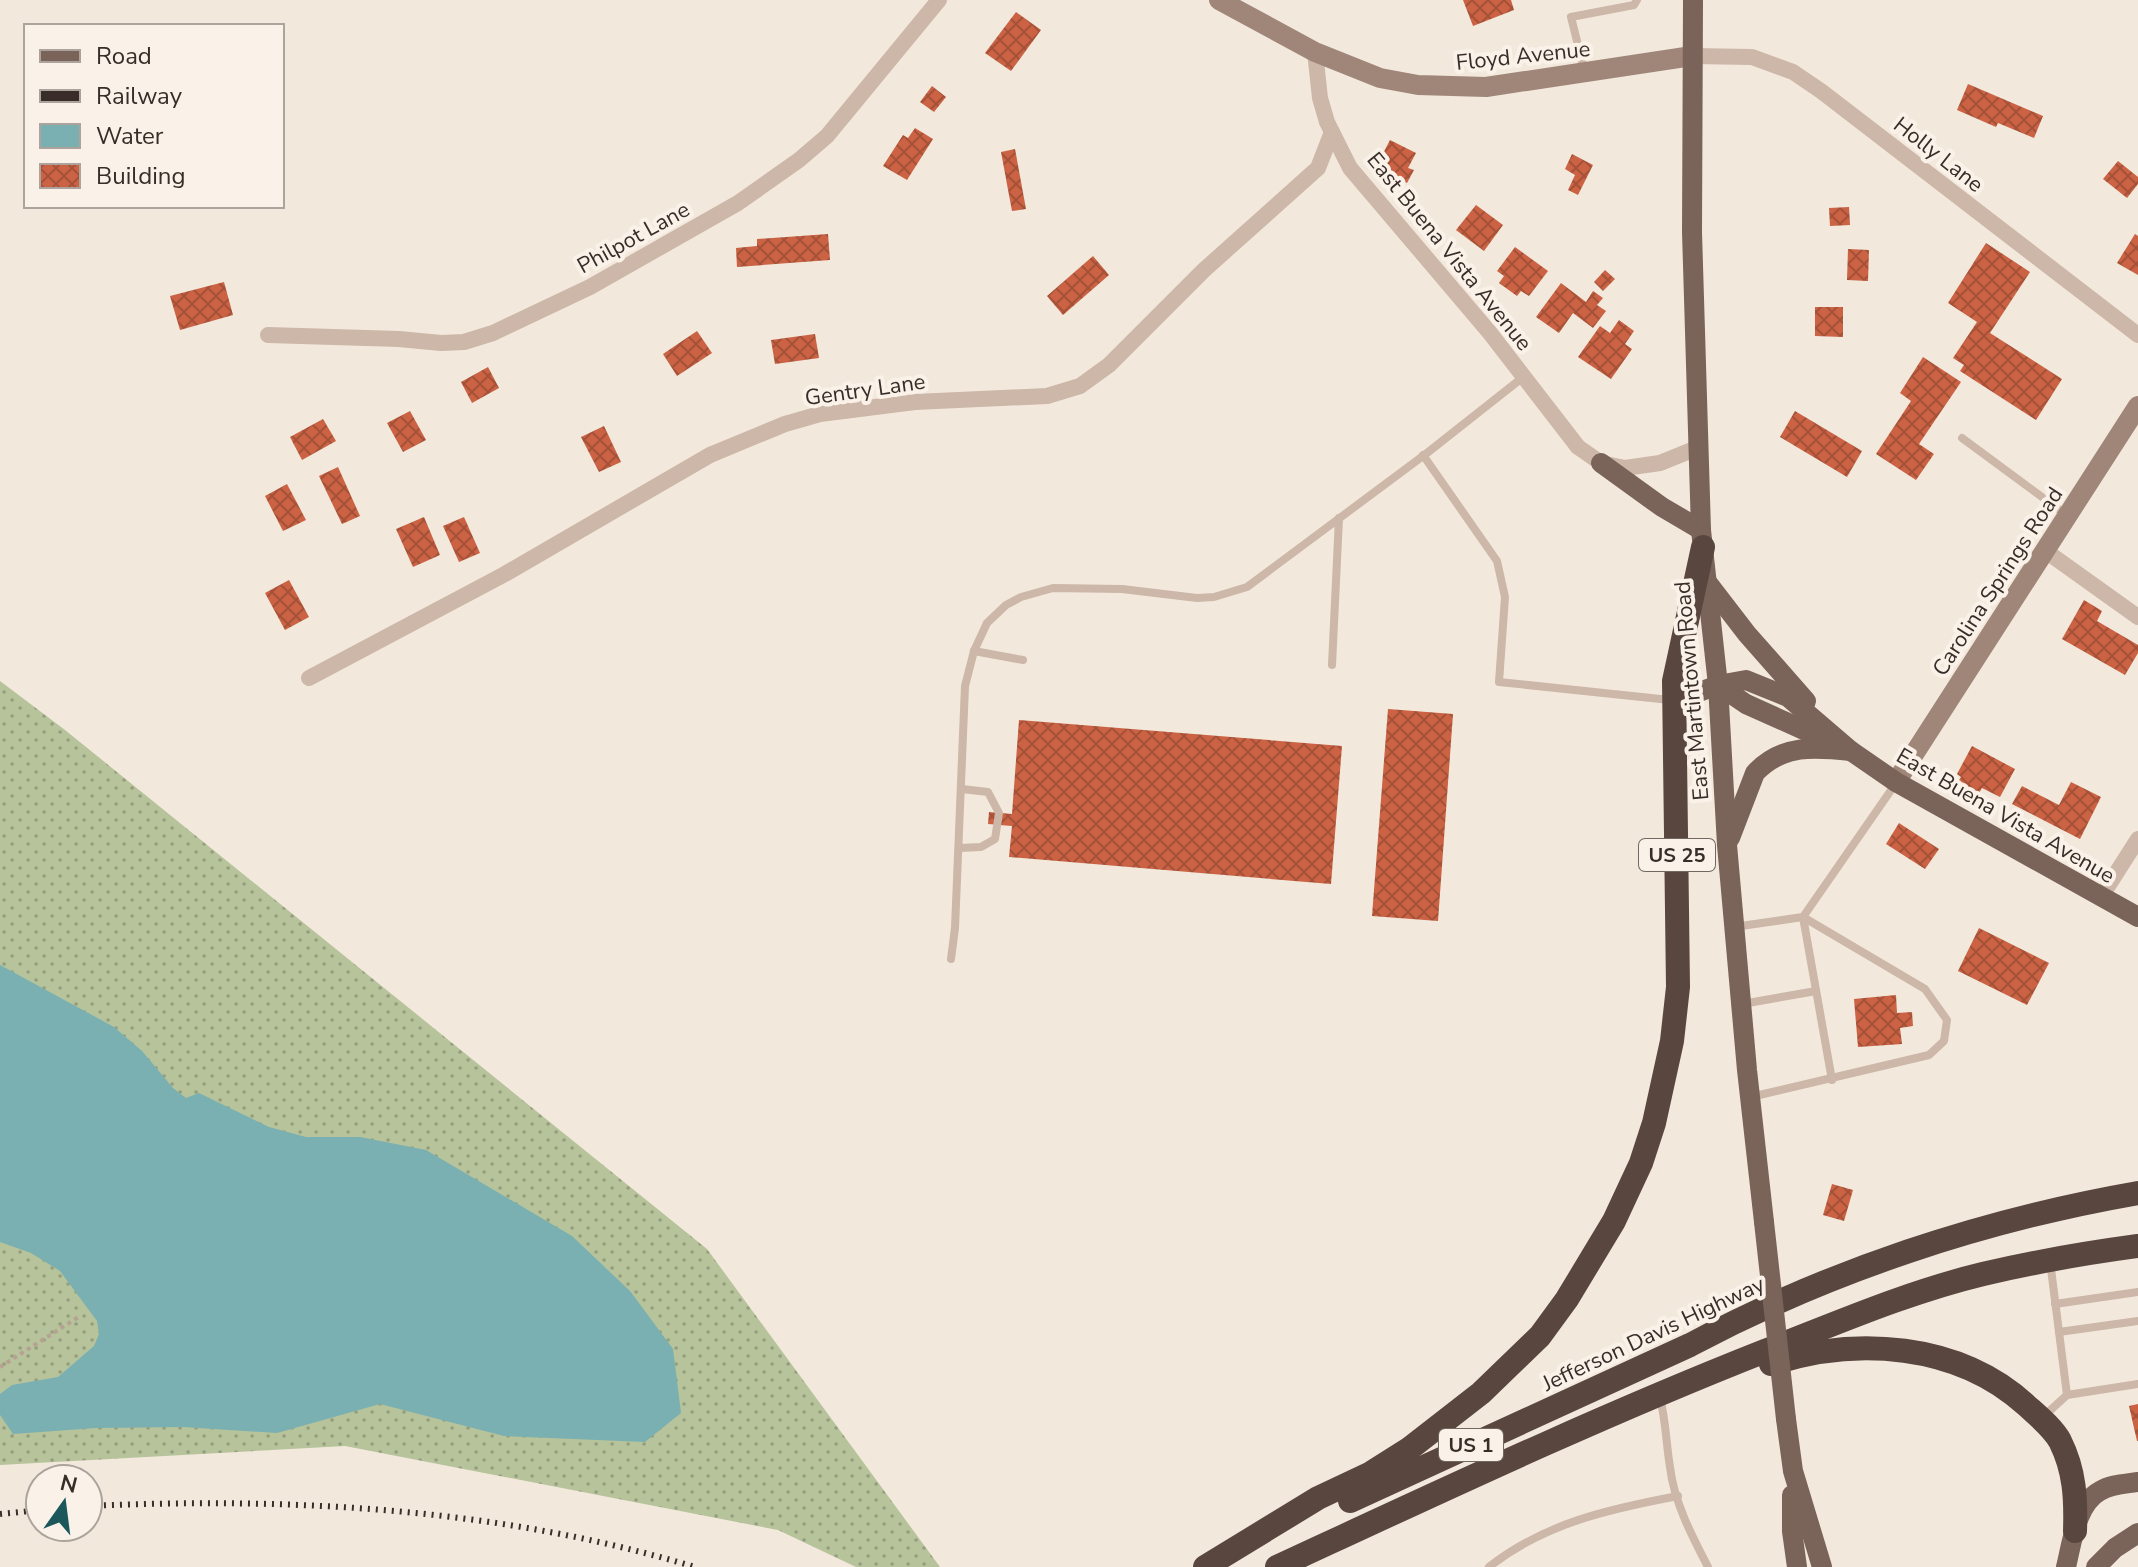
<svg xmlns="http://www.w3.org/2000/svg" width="2138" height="1567" font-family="'Nunito Sans',sans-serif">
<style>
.grass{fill:url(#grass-dots)}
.water{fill:#7ab0b1}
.building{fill:url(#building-cross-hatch)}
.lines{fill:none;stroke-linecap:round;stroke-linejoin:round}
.path{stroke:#b7a192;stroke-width:4;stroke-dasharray:4 4;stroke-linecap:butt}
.lane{stroke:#ccb7a8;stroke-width:8}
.street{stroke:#ccb7a8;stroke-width:16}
.secondary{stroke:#9f8679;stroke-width:20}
.primary{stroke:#7a6359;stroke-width:20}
.highway{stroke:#59473f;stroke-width:24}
.rail{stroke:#382d28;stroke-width:6;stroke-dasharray:2 6;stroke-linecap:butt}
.primary-bridge{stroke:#7a6359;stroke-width:20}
.labels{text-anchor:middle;stroke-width:8;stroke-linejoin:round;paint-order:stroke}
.shield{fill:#faf2e9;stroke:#726862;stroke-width:2}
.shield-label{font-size:20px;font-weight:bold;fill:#382d28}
.street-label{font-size:22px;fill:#382d28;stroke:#faf2e9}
</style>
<defs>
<pattern id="grass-dots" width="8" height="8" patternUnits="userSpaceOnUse" patternTransform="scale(2)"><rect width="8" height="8" fill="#b6c39b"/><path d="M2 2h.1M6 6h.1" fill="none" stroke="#959f7e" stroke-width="1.8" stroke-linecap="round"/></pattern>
<pattern id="building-cross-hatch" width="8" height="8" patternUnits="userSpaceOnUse" patternTransform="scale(2)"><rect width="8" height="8" fill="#ca6243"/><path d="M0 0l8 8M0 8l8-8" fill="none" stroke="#a55138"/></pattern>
</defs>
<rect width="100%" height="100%" fill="#f3e8dc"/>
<polygon class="grass" points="0,681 65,730 707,1249 940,1567 856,1567 778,1530 345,1446 0,1465"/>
<polygon class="water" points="0,965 114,1027 142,1051 173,1088 186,1098 199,1093 269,1127 306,1137 360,1137 426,1150 572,1236 630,1291 673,1349 681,1413 645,1442 504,1436 380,1404 277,1433 183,1427 96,1428 13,1434 0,1415 0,1394 12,1385 58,1377 94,1346 99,1334 97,1321 60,1271 31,1253 0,1242"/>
<g class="building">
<polygon points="1463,0 1511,0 1514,10 1473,26"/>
<polygon points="1016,12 1041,30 1011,71 985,53"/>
<polygon points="1968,84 2043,116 2034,138 1998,123 1996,127 1957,110"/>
<polygon points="932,86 946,97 934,112 920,102"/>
<polygon points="915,128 933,139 907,180 883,166 903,135 908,138"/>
<polygon points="1390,140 1416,153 1408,168 1414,170 1407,183 1376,167"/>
<polygon points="1015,149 1026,209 1012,211 1001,152"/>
<polygon points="1572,154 1593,165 1578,195 1568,190 1575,175 1565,169"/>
<polygon points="2118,161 2138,177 2138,184 2127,198 2103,179"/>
<polygon points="1476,205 1503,225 1484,251 1456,230"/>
<polygon points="1849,207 1850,225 1830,226 1829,208"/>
<polygon points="828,234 830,260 737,267 736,248 757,246 757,239"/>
<polygon points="2135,234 2138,236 2138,275 2117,263"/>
<polygon points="1986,243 2030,272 1990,333 2062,379 2036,420 1960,371 1964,365 1953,358 1977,322 1948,303"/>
<polygon points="1515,247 1548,271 1529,296 1521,291 1517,296 1499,283 1504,276 1497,271"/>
<polygon points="1848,249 1869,250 1868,281 1847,280"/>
<polygon points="1093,256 1109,275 1063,315 1047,296"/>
<polygon points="1605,270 1615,279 1603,291 1594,282"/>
<polygon points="224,282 233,315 180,330 170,296"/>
<polygon points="1561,283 1586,302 1593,291 1603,298 1597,305 1606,311 1593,328 1573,313 1559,333 1536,317"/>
<polygon points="1815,307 1843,307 1843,337 1815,336"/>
<polygon points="1619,320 1634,331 1625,344 1632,349 1611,379 1578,357 1600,326 1610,333"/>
<polygon points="697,331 712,353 677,376 663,354"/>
<polygon points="815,334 819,358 775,364 771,340"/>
<polygon points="1923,357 1961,382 1919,444 1934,454 1916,480 1876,454 1911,401 1900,393"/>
<polygon points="488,367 499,388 472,403 461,382"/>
<polygon points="410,411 426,440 403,452 387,423"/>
<polygon points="1795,411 1862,451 1847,477 1780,437"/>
<polygon points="323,419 336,441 302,460 290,437"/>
<polygon points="604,426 621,462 599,472 581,437"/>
<polygon points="338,467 360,516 342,524 319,476"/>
<polygon points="287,484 306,520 283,531 265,496"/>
<polygon points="424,517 440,555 413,567 396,529"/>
<polygon points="464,517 480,553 459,562 443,526"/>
<polygon points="289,580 309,617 285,630 265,593"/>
<polygon points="2084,600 2102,611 2097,621 2138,645 2138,653 2125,675 2062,639"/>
<polygon points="1388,709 1453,714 1438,921 1372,916"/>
<polygon points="1019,720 1342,746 1331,884 1009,857 1012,826 988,824 989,812 1012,814"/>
<polygon points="1972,746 2015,769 2000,797 1982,788 1976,798 1955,787 1961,777 1957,774"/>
<polygon points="2071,782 2101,797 2080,839 2012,804 2022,786 2059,805"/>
<polygon points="1899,823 1939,849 1925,869 1886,844"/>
<polygon points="1979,928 2049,963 2027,1005 1958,971"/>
<polygon points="1896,995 1897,1013 1912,1012 1913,1026 1900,1028 1902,1044 1858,1047 1854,999"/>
<polygon points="1832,1184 1853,1190 1844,1221 1823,1215"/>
<polygon points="2138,1404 2138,1441 2137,1441 2129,1406"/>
</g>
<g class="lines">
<polyline class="path" points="0,1367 80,1316"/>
<g class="lane">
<polyline points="1585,73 1571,17 1634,5 1637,0"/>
<polyline points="1962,438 2065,514"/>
<polyline points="1423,455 1497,561 1505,597 1499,682 1670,700"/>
<polyline points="974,651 1023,660"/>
<polyline points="1332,665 1339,518"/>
<polyline points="959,848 981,847 995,839 999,813 988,792 962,789"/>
<polyline points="1734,927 1803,917 1925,989 1947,1020 1944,1041 1929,1055 1751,1097"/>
<polyline points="951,959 955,928 965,686 974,651 987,623 1006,605 1021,597 1053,588 1122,589 1197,598 1214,597 1247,587 1427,453 1522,378"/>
<polyline points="1742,1004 1816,991"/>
<polyline points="1832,1080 1803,917 1896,783"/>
<polyline points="2055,1304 2138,1292"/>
<polyline points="2059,1332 2138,1321"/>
<polyline points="2067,1395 2138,1384"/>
<path d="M1660,1398C1666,1421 1666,1443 1670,1467C1674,1502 1692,1536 1708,1567"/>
<polyline points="2044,1416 2067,1395 2050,1261"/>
<path d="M1489,1567C1545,1523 1609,1509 1678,1496"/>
</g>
<g class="street">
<polyline points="1315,52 1320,98 1327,122 1350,168 1490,333 1578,447 1601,463 1625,468 1660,463 1697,448"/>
<polyline points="1692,56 1752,57 1793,72 1821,91 2138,335"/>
<polyline points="268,335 399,339 441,343 464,342 493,333 590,287 738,203 799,160 827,136 939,0"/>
<polyline points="2047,552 2138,617"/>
<polyline points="309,678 505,574 710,455 785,424 820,414 915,402 1047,396 1080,386 1109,365 1204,270 1318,168 1332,132"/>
<polyline points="2101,897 2138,839"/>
</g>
<g class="secondary">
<polyline points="1219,0 1315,52 1380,78 1418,85 1486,87 1692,56"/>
<polyline points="1896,782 2138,406"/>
</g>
<g class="primary">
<polyline points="1693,0 1692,232 1701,530 1718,685 1727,845 1747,1070 1764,1222"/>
<polyline points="1601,463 1662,507 1701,530"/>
<polyline points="1707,582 1747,634 1806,701"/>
<polyline points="1718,685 1746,704 1833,743"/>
<polyline points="1675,701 1718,685 1746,680 1788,697 1851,751 1896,782 2138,917"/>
<path d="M1730,838L1755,773C1782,744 1815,747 1851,751"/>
<polyline points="1786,1419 1793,1471 1822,1567"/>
<polyline points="1792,1495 1792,1531 1797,1567"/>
<path d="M2066,1567C2072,1543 2076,1504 2100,1491C2111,1484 2125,1484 2138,1482"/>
<polyline points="2096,1567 2115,1548 2138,1533"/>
</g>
<g class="highway">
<path d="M1771,1364C1855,1336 1958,1343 2026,1405C2037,1415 2053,1428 2060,1441C2075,1471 2076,1499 2075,1531"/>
<path d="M1350,1501L1690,1345C1829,1271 1983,1220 2138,1193"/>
<polyline points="1205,1567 1318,1498 1371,1473 1409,1449 1481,1393 1540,1336 1567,1299 1614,1221 1641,1163 1654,1123 1672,1041 1678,987 1674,681 1703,547"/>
<path d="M1277,1567C1439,1492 1600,1416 1765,1351C1837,1323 1908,1292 1983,1274C2034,1262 2086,1253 2138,1246"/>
</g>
<g class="rail">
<path d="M88,1506C292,1497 499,1508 695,1567"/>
<polyline points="0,1514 40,1510"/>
</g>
<polyline class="primary-bridge" points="1764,1222 1786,1419"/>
</g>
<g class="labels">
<g class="shield">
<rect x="1639" y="839" width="76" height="32" rx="6"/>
<rect x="1439" y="1429" width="64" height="32" rx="6"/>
</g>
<g class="shield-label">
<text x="1677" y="862">US 25</text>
<text x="1471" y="1452">US 1</text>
</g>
<g class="street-label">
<text transform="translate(1523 55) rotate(-6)" y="8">Floyd Avenue</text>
<text transform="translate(1939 154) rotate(38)" y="8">Holly Lane</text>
<text transform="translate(633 237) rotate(-29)" y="8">Philpot Lane</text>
<text transform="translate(1450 251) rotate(51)" y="8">East Buena Vista Avenue</text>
<text transform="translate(865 389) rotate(-8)" y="8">Gentry Lane</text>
<text transform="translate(1997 581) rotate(-57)" y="8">Carolina Springs Road</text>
<text transform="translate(1691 691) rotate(-95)" y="8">East Martintown Road</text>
<text transform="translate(2006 815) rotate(30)" y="8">East Buena Vista Avenue</text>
<text transform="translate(1653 1333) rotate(-25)" y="8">Jefferson Davis Highway</text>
</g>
</g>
<rect x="24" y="24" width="260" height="184" fill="#faf2e9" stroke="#aca39c" stroke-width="2"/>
<rect x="40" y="50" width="40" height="12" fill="#7a6359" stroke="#aca39c" stroke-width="2"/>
<text x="96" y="64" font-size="24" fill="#382d28">Road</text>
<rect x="40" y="90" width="40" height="12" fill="#382d28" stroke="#aca39c" stroke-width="2"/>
<text x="96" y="104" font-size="24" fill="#382d28">Railway</text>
<rect x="40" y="124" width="40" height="24" fill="#7ab0b1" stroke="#aca39c" stroke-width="2"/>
<text x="96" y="144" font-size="24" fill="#382d28">Water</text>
<rect x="40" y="164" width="40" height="24" fill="url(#building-cross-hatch)" stroke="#aca39c" stroke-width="2"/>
<text x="96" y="184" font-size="24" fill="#382d28">Building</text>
<g transform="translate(64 1503) rotate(14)"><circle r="38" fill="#faf2e9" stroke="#aca39c" stroke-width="2"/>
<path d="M0-6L14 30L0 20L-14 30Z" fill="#1c585b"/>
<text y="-12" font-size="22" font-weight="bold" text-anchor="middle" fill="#382d28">N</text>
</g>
</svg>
